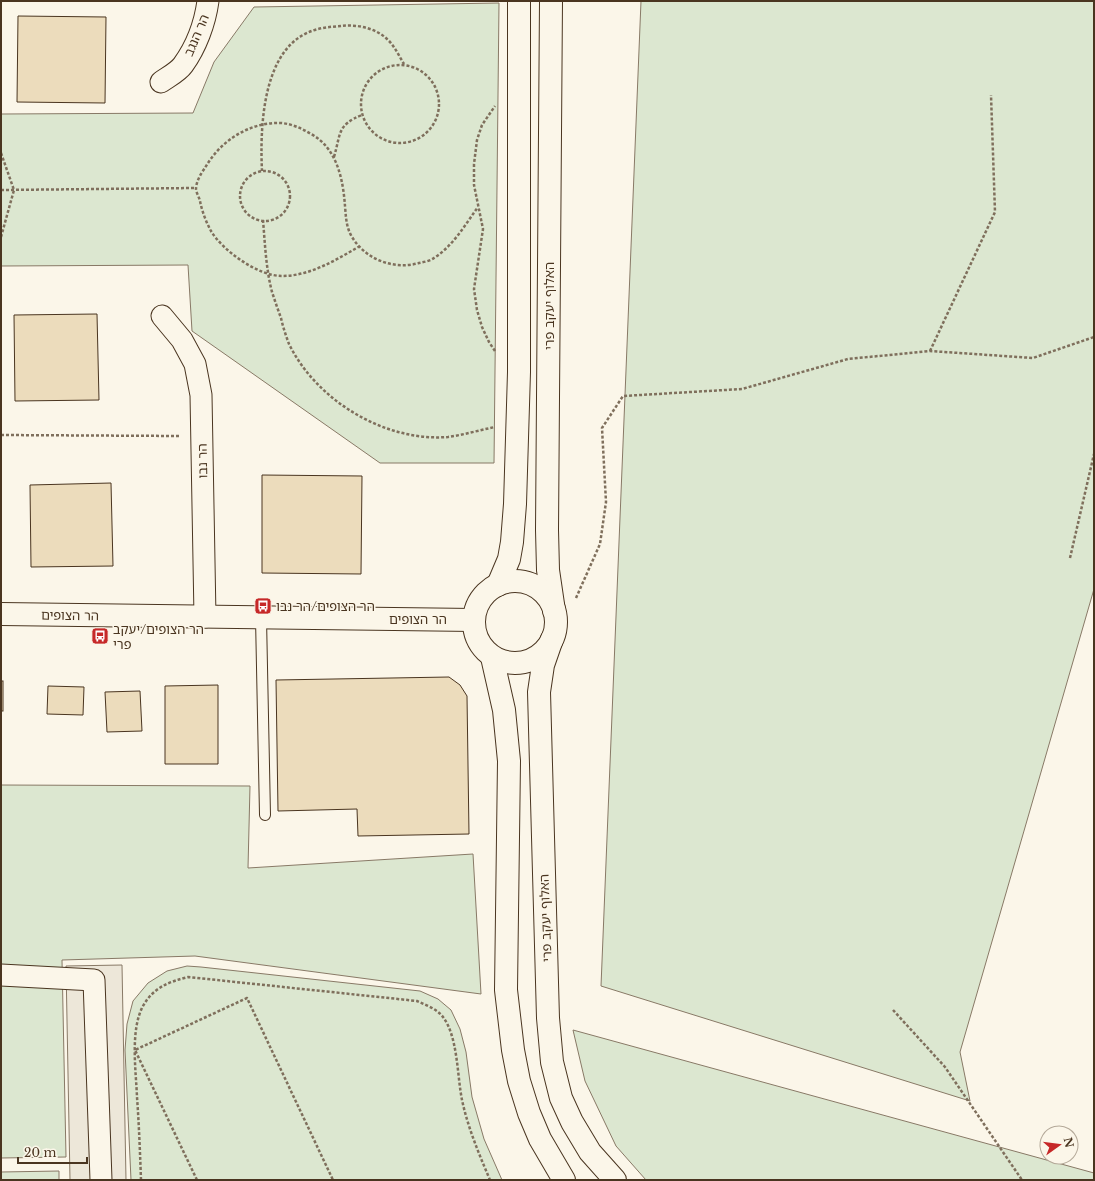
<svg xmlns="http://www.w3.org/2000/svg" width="1095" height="1181" font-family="'Libre Baskerville','Noto Sans Hebrew',serif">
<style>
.green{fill:#dce7d0;stroke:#887966}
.parking{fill:#ede7d9;stroke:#887966}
.building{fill:#ecdcbc;stroke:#4a3520}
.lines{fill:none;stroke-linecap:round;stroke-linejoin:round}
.lane-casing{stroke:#4a3520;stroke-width:12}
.street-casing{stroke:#4a3520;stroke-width:23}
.secondary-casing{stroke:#4a3520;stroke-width:24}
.path{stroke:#7f6f5c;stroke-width:2.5;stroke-dasharray:3 2;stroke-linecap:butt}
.lane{stroke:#fbf6e9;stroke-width:10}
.street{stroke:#fbf6e9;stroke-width:21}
.secondary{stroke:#fbf6e9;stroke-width:22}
.labels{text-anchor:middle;stroke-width:3;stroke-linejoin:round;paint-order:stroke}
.street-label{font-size:13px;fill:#4a3520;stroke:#fbf6e9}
.poi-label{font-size:13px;fill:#4a3520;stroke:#fbf6e9;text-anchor:start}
</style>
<rect width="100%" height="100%" fill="#fbf6e9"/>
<g class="green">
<polygon points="641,1 1094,1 1094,589 960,1052 970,1101 601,986"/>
<polygon points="499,3 494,463 380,463 192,331 188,265 1,266 1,114 193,113 214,62 254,7"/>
<polygon points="1,785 250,786 248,868 473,854 481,994 195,956 62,960 66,1157 1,1158"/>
<polygon points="187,966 201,967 420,991 438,999 451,1010 460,1029 466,1052 472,1097 484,1139 502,1180 131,1180 125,1050 127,1024 133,1001 148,983 167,971"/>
<polygon points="573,1030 1094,1173 1094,1180 646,1180 616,1146 585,1081"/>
<polygon points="59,1171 59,1180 1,1180 1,1172"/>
</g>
<polygon class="parking" points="122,965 126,1180 70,1180 66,966"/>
<g class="building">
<polygon points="18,16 106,17 105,103 17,102"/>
<polygon points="97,314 99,400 15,401 14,315"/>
<polygon points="262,475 362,476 361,574 262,573"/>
<polygon points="111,483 113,566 31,567 30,485"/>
<polygon points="449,677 460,685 467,696 469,834 358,836 357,809 278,811 276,680"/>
<rect x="1" y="681" width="2" height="30"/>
<polygon points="218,685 218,764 165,764 165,686"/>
<polygon points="48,686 84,687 83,715 47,714"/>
<polygon points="140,691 142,731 107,732 105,692"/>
</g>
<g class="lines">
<g class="lane-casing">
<polyline id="lane" points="261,618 265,815"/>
</g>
<g class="street-casing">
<g id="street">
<path d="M161,82C168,77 178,72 183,65C196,47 205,23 208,1"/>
<polyline points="162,316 182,340 195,364 201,395 205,617"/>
<polyline points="1,975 94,980 101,1180"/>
</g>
</g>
<g class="secondary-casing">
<g id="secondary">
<polyline points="551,1 547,530 548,570 554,611"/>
<circle cx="515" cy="622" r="41"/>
<polyline points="498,585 509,559 512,542 515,504 519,372 519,1"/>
<polyline points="1,614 474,620"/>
<polyline points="552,639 543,665 539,692 548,1018 552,1062 561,1098 572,1122 590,1152 615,1180"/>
<polyline points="492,657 504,710 509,761 506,990 513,1050 519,1081 529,1113 540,1139 564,1180"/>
</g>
</g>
<g class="path">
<circle cx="400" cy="104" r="39"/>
<polyline points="1,153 14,190 1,237"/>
<path d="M334,157C341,133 337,125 362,115"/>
<path d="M262,171C260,130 262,58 303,35C315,28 328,27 341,26C357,24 377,28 389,41C395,47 399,56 404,64"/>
<circle cx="265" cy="196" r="25"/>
<polyline points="1,190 196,188"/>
<path d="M263,220C265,244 266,269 272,292C275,301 278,310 281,318C283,327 286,336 289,344C317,401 385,442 448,437C463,435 480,430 495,427"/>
<path d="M360,246C336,260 310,276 282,276C258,276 223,251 211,231C206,222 202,211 200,201C199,197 196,192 196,189C196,182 201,173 205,168C220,141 249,122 281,123C292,124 301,128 311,134C337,148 343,179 345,206C346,217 346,227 352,237C366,260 394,270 419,263C424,262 430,261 434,258C453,246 465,225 478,207"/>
<polyline points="495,351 489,342 482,327 477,310 474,289 483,229 474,185 474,164 477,140 482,125 495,106"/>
<polyline points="930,351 995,212 991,95"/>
<polyline points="1,435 180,436"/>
<polyline points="1070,558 1094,454"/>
<polyline points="576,598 600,544 606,502 602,428 623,396 742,389 848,359 930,351 1033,358 1094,337"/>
<polyline points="893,1010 945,1067 1022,1180"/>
<path d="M141,1180C140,1152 139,1125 137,1097C136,1071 130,1030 143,1006C153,988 168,982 188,977L417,1001C426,1005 437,1009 443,1017C458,1037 457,1075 462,1100C468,1128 479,1154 490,1180"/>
<polyline points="197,1180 135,1050 247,998 333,1180"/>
</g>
<use href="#lane" class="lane"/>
<use href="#street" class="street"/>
<use href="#secondary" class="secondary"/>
</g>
<defs>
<g id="bus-square" transform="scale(0.9)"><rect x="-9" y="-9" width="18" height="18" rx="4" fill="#c62828" stroke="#fbf6e9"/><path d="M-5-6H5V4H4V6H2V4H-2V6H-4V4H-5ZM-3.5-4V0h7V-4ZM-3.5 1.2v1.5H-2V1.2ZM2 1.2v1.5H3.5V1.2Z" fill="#fff"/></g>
</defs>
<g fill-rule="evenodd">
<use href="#bus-square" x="263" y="606"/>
<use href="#bus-square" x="100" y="636"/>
</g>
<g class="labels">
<g class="street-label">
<text transform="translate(196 35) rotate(-67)" y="5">הר הנגב</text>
<text transform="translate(549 306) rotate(-90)" y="5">האלוף יעקב פרי</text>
<text transform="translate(202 461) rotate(-91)" y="5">הר נבו</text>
<text transform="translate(70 615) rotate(1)" y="5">הר הצופים</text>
<text x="418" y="624">הר הצופים</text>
<text transform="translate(545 918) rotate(-92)" y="5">האלוף יעקב פרי</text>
</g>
<g class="poi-label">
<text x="276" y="611">הר הצופים/הר נבו</text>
<text x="113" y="634">הר הצופים/יעקב<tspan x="113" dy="15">פרי</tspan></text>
</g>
</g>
<rect width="1095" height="1181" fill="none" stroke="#4a3520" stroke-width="4"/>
<g transform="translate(1059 1145) rotate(76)"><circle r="19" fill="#fbf6e9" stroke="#b4a999"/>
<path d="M0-3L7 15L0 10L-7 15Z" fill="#c62828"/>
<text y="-6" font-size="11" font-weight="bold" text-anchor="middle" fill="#4a3520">N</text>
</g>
<path d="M18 1157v6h69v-6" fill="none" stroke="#4a3520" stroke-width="2"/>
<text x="24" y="1157" font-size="12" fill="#4a3520" stroke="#fbf6e9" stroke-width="3" paint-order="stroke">20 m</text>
</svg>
